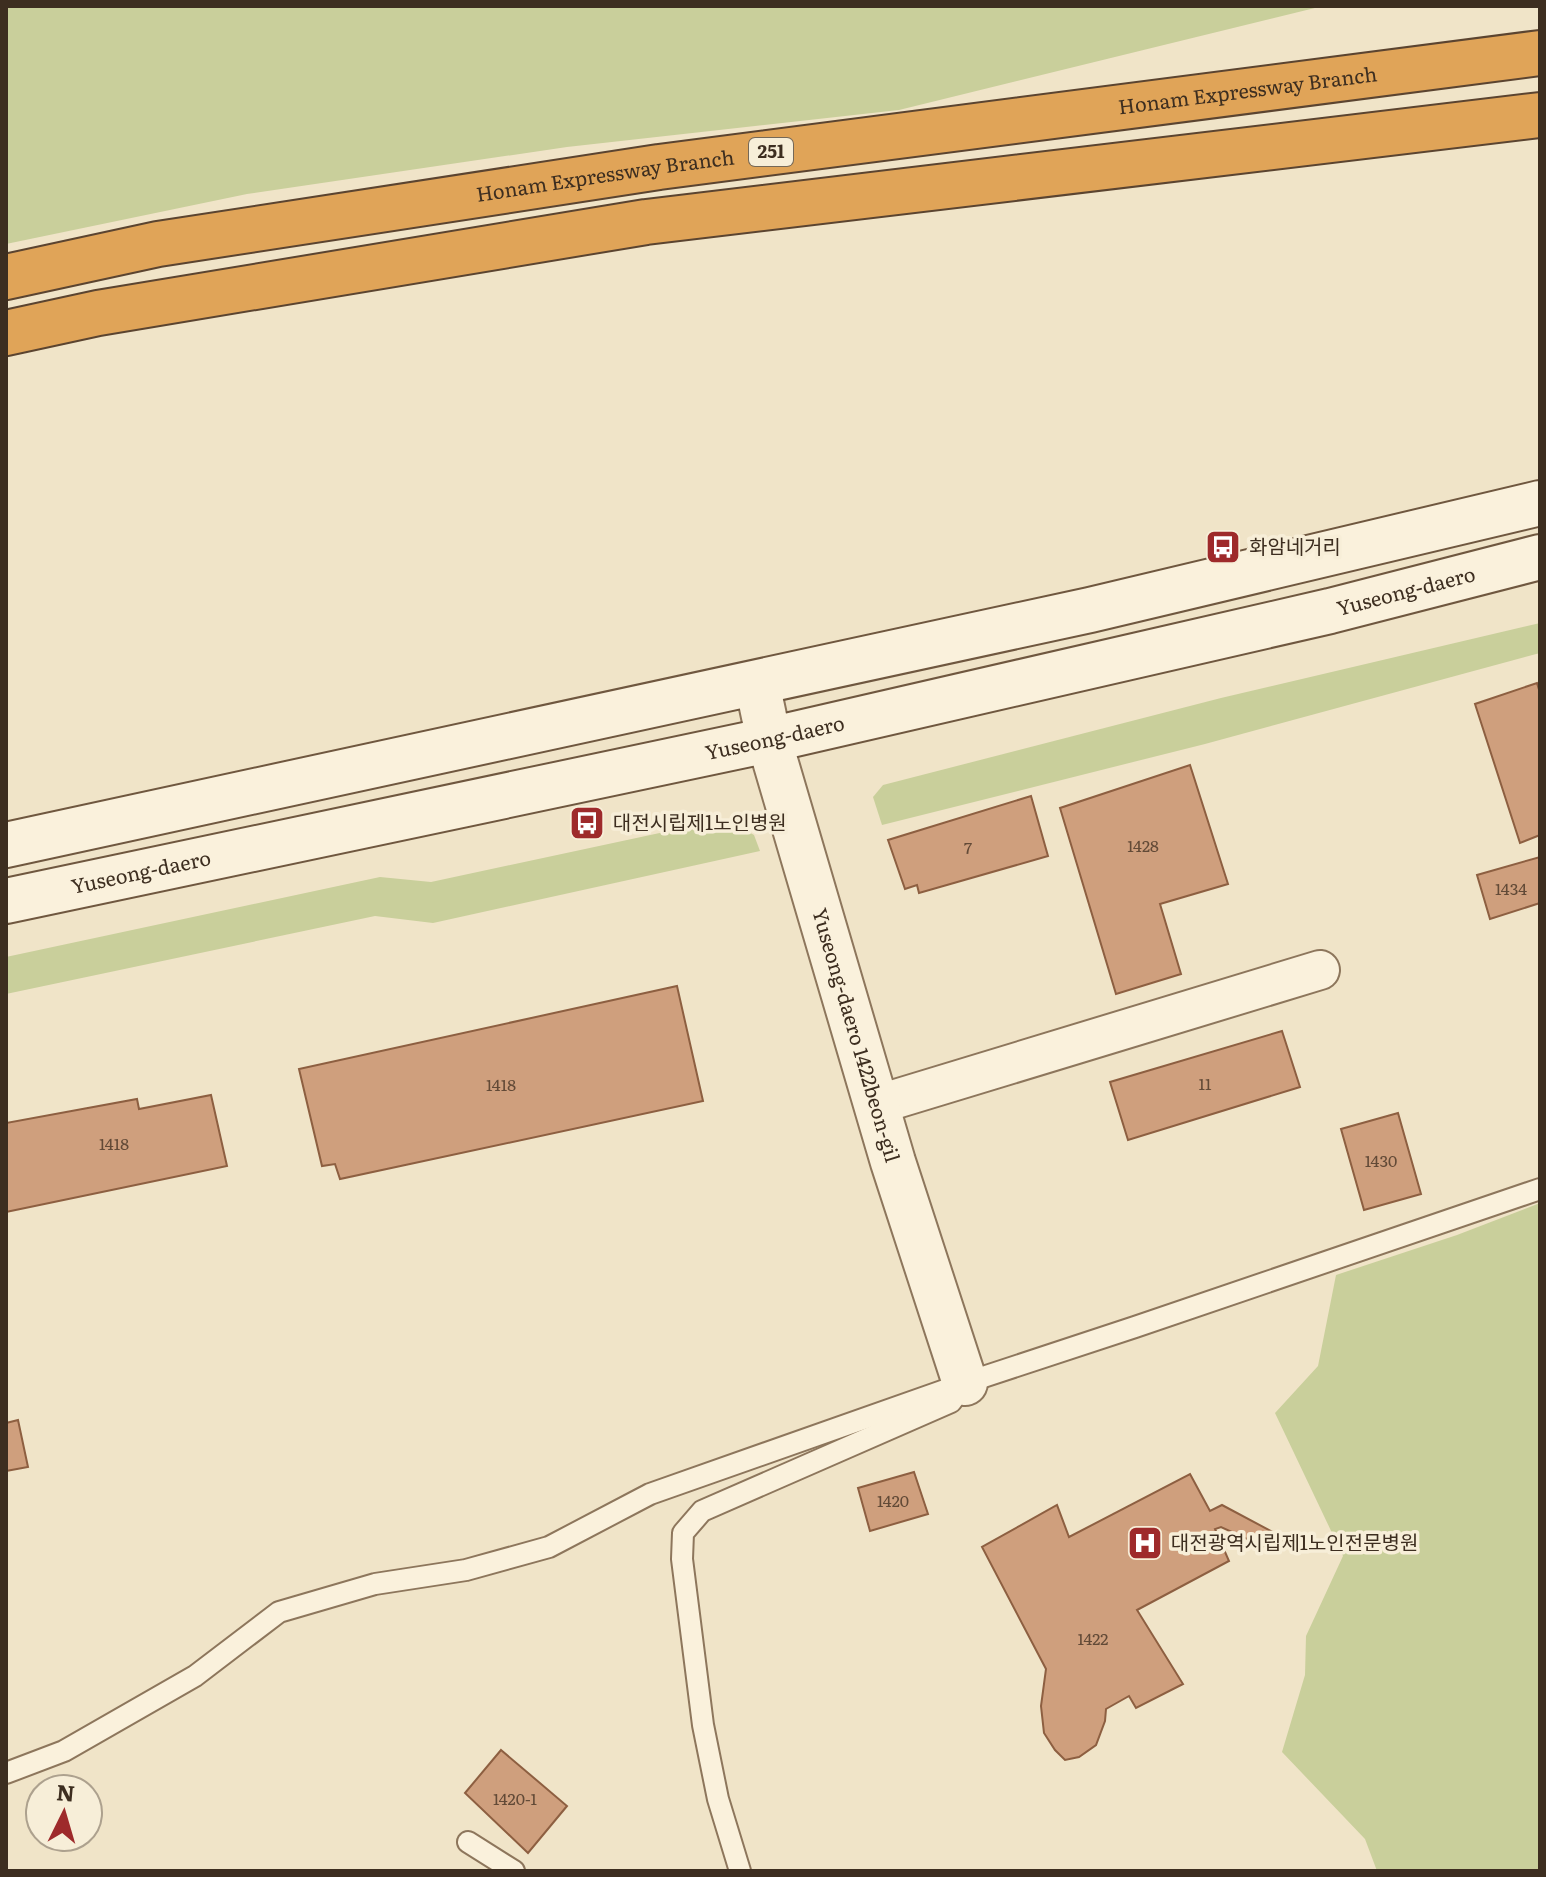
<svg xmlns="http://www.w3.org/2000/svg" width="1546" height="1877" font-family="Literata,'Noto Sans KR',serif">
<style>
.green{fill:#c9cf9b}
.building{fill:#cf9f7d;stroke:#8d5f41;stroke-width:2}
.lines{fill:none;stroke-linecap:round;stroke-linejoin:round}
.service-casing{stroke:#8d765c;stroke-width:24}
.minor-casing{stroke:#8d765c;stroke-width:42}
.tertiary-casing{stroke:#8d765c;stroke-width:48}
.secondary-casing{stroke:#6f573f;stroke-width:48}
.motorway-casing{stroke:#5b4430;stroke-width:48}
.service{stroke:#faf1dc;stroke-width:20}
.minor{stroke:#faf1dc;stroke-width:38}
.tertiary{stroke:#faf1dc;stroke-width:44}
.secondary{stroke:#faf1dc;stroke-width:44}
.motorway{stroke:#e0a458;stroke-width:44}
.labels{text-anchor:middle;stroke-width:7;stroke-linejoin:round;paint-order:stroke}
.number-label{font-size:16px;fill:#624a37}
.shield{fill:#f7eed8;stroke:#756857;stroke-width:2}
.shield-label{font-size:18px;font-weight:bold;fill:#3d2e20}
.street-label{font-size:20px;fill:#3d2e20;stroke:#f7eed8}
.poi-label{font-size:20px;fill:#3d2e20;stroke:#f7eed8;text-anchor:start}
</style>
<rect width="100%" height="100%" fill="#f0e4c8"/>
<g class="green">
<polygon points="6,6 1323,6 899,110 567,147 247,194 6,244"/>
<polygon points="1540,623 1540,653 1205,744 882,825 873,797 883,785 1221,698"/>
<polygon points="725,819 754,835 760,851 433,923 375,916 6,994 6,957 380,877 431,882"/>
<polygon points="1540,1203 1540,1871 1377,1871 1365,1839 1282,1752 1305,1675 1306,1636 1343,1556 1275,1413 1318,1366 1336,1275 1457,1235"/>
</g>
<g class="building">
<polygon points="1537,683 1540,693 1540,835 1520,843 1475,704"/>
<polygon points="1190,765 1228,884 1160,904 1181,974 1116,994 1060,808"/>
<polygon points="1031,796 1048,856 919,893 917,885 905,889 888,840"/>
<polygon points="1540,857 1540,903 1490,919 1477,875"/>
<polygon points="677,986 703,1101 340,1179 335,1164 322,1166 299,1069"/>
<polygon points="1282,1031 1300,1087 1128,1140 1110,1082"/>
<polygon points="211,1095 227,1166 6,1212 6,1123 137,1099 139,1109"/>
<polygon points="1398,1113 1421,1194 1364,1210 1341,1129"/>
<polygon points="18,1420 28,1467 6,1471 6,1423"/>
<polygon points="914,1472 928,1514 870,1531 858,1488"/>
<polygon points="1190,1474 1210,1511 1222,1505 1284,1538 1276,1552 1221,1527 1215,1529 1229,1561 1137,1610 1183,1684 1136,1708 1129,1696 1106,1709 1105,1721 1096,1745 1079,1757 1065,1760 1055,1750 1044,1733 1041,1706 1046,1669 982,1547 1057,1505 1069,1537"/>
<polygon points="501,1750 567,1806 528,1853 465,1793"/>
</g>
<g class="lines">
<g class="service-casing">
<g id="service">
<polyline points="6,1773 64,1751 195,1676 279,1612 375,1584 466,1570 549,1547 650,1494 965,1383 1135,1327 1540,1189"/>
<polyline points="468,1842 514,1871"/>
<polyline points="740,1871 718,1799 703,1725 682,1559 683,1533 702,1511 951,1402 962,1387"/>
</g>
</g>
<g class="minor-casing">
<polyline id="minor" points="876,1105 1320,970"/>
</g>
<g class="tertiary-casing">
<g id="tertiary">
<path id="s1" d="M757,683L769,740L893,1162L965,1383"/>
</g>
</g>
<g class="secondary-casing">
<g id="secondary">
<polyline points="6,845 1090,610 1540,503"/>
<path id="s2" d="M6,901L769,740L1330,611L1540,557"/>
</g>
</g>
<g class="motorway-casing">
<g id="motorway">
<path id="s3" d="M6,277L158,244L659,167L1540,53"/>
<polyline points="6,333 98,313 646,222 1540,115"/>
</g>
</g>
<use href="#service" class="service"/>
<use href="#minor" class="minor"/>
<use href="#tertiary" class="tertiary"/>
<use href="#secondary" class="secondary"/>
<use href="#motorway" class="motorway"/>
</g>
<defs>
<g id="bus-square" transform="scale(1.8)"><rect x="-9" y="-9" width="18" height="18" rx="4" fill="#9e2a2b" stroke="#f7eed8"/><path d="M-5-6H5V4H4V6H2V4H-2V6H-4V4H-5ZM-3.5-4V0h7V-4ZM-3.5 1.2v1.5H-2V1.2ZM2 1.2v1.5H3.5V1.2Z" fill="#fff"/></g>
<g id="hospital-square" transform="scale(1.8)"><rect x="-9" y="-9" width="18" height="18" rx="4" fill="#9e2a2b" stroke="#f7eed8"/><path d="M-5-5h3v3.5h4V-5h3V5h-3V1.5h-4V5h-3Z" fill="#fff"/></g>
</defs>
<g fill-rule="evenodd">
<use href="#bus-square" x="1223" y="547"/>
<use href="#bus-square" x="587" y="823"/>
<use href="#hospital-square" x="1145" y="1543"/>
</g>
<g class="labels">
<g class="number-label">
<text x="1143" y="852">1428</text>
<text x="968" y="854">7</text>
<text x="1511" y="895">1434</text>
<text x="1205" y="1090">11</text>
<text x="501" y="1091">1418</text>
<text x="114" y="1150">1418</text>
<text x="1381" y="1167">1430</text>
<text x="893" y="1507">1420</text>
<text x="1093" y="1645">1422</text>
<text x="515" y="1805">1420-1</text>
</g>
<rect class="shield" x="749" y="138" width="44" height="28" rx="6"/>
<g class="shield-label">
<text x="771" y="158">251</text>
</g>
<g class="street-label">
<text dy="7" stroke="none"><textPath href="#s3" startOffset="1256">Honam Expressway Branch</textPath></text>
<text dy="7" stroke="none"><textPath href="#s3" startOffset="608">Honam Expressway Branch</textPath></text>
<text dy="7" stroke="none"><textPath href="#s2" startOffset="1434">Yuseong-daero</textPath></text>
<text dy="7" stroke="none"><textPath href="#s2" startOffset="786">Yuseong-daero</textPath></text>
<text dy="7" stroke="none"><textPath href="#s2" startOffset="138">Yuseong-daero</textPath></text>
<text dy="7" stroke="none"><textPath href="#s1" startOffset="366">Yuseong-daero 1422beon-gil</textPath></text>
</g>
<g class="poi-label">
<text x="1249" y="554">화암네거리</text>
<text x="613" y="830">대전시립제1노인병원</text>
<text x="1171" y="1550">대전광역시립제1노인전문병원</text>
</g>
</g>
<rect width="1546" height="1877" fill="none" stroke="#3d2e20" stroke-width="16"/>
<g transform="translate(64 1813) rotate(5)"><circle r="38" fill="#f7eed8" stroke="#ada18e" stroke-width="2"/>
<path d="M0-6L14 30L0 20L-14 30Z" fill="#9e2a2b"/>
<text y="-12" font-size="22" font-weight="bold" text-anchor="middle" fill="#3d2e20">N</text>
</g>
</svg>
